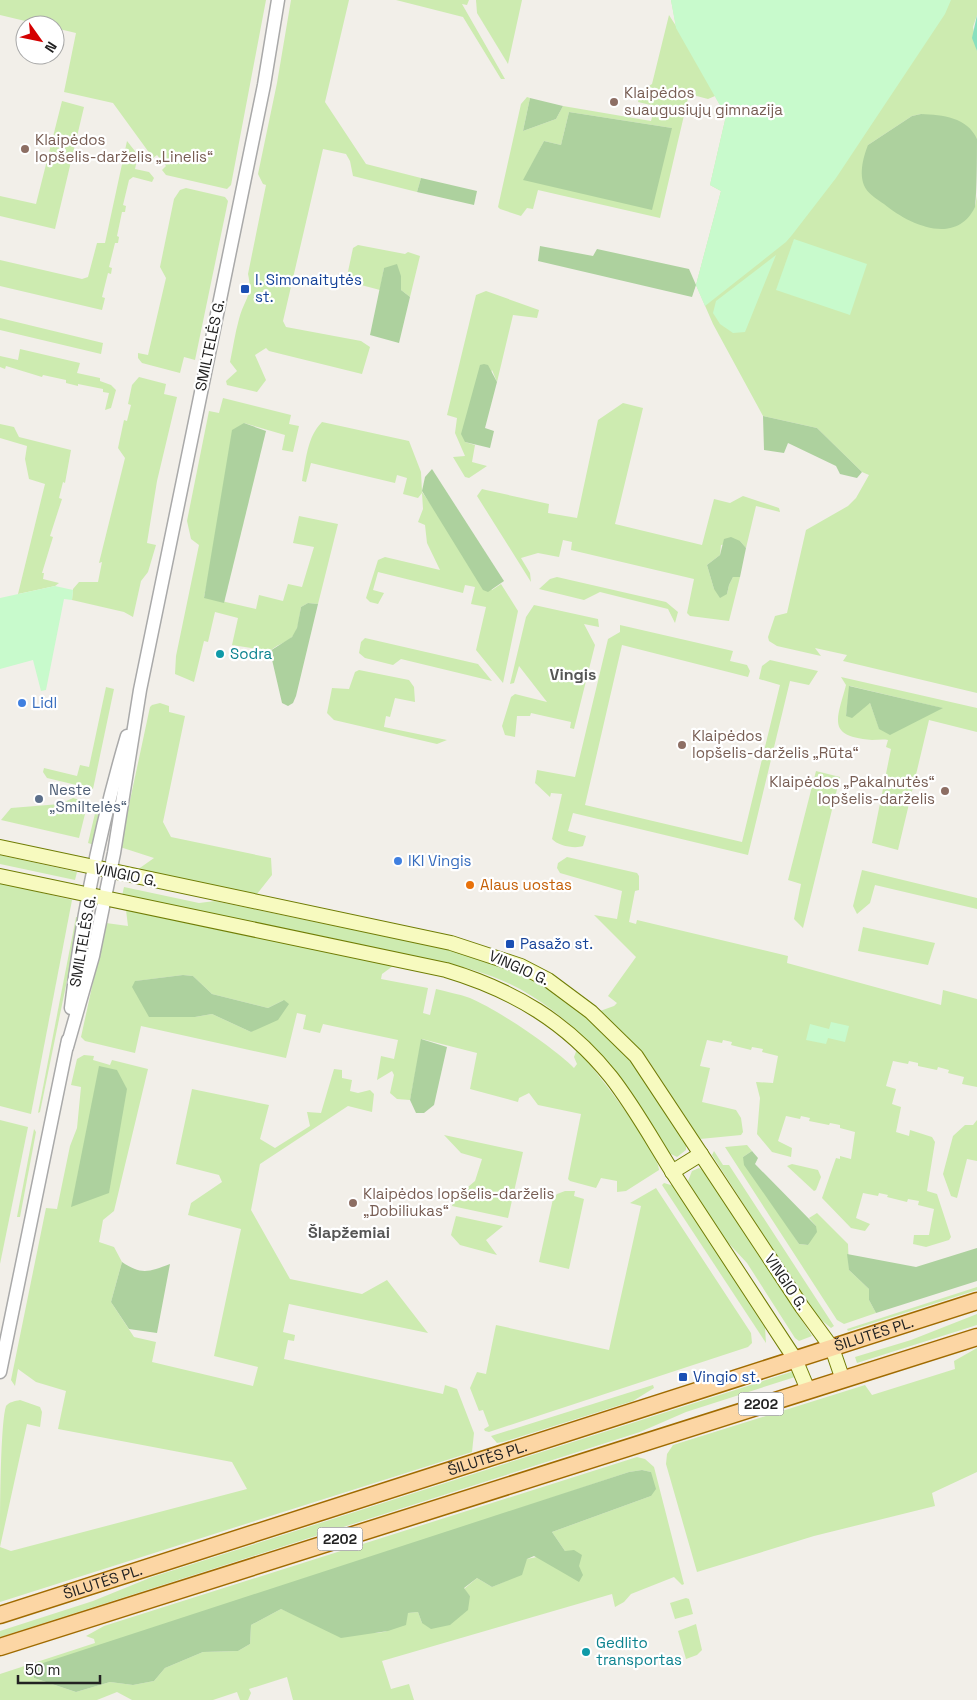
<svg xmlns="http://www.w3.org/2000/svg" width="977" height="1700" font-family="'Space Grotesk',sans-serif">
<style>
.grass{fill:#cdebb0;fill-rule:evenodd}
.forest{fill:#add19e}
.park{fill:#c8facc}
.pitch{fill:#88e0be}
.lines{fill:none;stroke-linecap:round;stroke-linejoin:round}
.tertiary-casing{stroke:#a9a9a9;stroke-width:15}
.secondary-casing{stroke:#707d05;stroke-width:16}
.primary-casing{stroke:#a06b00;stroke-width:19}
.tertiary{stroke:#fff;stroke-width:12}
.secondary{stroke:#f7fabf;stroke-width:14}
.primary{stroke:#fcd6a4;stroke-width:16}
.education-dot{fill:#8d6e63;stroke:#fff;stroke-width:2}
.transit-dot{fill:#1a4fb4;stroke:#fff;stroke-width:2}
.culture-dot{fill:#0f9aa8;stroke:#fff;stroke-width:2}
.shop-dot{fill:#3f7fe0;stroke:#fff;stroke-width:2}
.service-dot{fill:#5c6f8a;stroke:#fff;stroke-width:2}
.food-dot{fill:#e8710a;stroke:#fff;stroke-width:2}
.labels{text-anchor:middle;stroke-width:4.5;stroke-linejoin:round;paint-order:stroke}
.shield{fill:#fff;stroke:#646464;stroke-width:1}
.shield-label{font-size:14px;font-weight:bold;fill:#222}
.education-label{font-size:15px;fill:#785e54;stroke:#fff;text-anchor:start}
.transit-label{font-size:15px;fill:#164399;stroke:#fff;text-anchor:start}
.street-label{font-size:15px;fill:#222;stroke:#fff}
.culture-label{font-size:15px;fill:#0d838f;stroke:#fff;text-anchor:start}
.shop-label{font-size:15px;fill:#366cbe;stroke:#fff;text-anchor:start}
.service-label{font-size:15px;fill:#4e5e75;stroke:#fff;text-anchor:start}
.food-label{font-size:15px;fill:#c56008;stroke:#fff;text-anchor:start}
.neighbourhood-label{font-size:16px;font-weight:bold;fill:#555;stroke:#fff}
</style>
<rect width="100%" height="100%" fill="#f2efe9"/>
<g class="grass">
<polygon points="0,0 266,0 231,185 227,189 166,175 162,170 166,166 157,155 153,158 113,103 64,92 76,33 55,28 55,25 42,25 0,15"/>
<path d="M291,0H349L325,102L366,164L421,178L417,192L353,176L350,161L346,154L323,149L283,321L286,327L361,341L370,347L362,374L269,351L266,348L255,355L266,380L257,392L227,385L226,381L237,371L230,362C233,348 235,333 239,319C244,300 253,296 248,274L266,185L263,184L258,174L277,83Z"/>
<polygon points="396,0 469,0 467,5 462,4 505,79 501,79 463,17"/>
<polygon points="476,0 522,0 508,64 477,13"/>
<path d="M671,0H977V15L973,27L977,51V153V139L921,114L912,116L868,145L975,206L977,196V693L843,661L847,655L815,648L821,656L777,646L769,641L768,637L775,616L787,613L806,530L848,506L856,498L869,475L862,472L817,428L763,416L713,324L696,285L721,191L710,185L726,116L715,96L708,99L689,94L660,218L538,190L533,209L527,208L521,216L500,209L498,207L521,104L527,97L530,98L523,131L556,119L563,106L651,121L655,106L638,102L641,91L652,84L669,15L676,26ZM569,112L672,128L524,180L544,141L561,145Z"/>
<polygon points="62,101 84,107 55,229 0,216 0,196 36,204"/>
<polygon points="127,141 138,155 135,169 149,172 154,178 152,182 133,177 129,180 123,205 126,206 125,212 122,212 117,236 119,237 118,243 115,243 109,267 112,268 111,274 108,273 102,297 105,298 102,310 0,286 0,260 82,279 88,277 97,243 105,243"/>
<polygon points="186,188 225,197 228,201 195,360 184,357 180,373 142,363 138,358 138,353 148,355 166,278 160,267 174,199 180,190"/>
<polygon points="358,245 405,254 408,252 420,256 410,297 401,290 401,276 384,268 380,290 346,281 353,248"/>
<polygon points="486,291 539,310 537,318 513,315 497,382 492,370 465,442 475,445 472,462 487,466 469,478 465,477 453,457 465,456 455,433 457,418 447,415 476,295"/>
<polygon points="0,318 103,343 101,354 0,330"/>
<polygon points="20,349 80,363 77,373 100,378 100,381 111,385 116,390 111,408 105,410 109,393 103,392 103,389 78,384 78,386 66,383 66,380 43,375 42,377 6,366 5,369 0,367 0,356 18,360"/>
<polygon points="139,377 166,384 164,394 177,397 157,481 147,543 156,545 148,572 141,581 133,617 124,612 72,600 73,589 79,582 98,582 102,562 99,563 125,458 118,448 124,420 127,421 131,405 128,404 132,385"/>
<path d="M223,398L291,415L289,424L299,426L293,452L282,450L285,435L244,423L204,597L256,609L259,595L283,601L288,584L302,587L314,547L293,543L299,516L338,524L318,604L308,603L301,607C299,616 299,632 291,638C285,643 276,645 270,651L232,645L238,618L215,612L208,642L204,641L194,682L175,674L176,656L199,545L191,539L187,521L209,411L219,413Z"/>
<polygon points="623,403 643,408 615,524 702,545 714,499 730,503 743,496 779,508 780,512 756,506 746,548 740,541 721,545 720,555 707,565 714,589 727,594 729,585 733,577 740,577 729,621 690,616 687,613 694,579 571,550 572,542 563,540 559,557 538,553 521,558 530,573 531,582 477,496 482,489 486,490 549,504 548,513 577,518 598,420"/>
<path d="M322,422L409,441L421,472L422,492L492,590L501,584L518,611L503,683L476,650L486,607L471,604L475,587L465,585L463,593L378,572L373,590L384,593L378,604L370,602L366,598L378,560L385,557L440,570L427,543L425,525L418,522L423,509L422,493L418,498L403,494L407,478L397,475L395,483L311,463L306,482L302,481C306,460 307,437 322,422Z"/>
<polygon points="0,424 14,427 19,437 71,450 65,483 63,482 59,498 62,499 50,536 53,537 42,573 44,573 43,579 59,583 55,586 18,594 45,484 29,479 25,459 27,446 0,438"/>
<polygon points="557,577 666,602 678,612 675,623 668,609 600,592 584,600 539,589 550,579"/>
<polygon points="534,605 598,619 599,627 584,624 595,645 574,729 570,728 571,722 531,713 530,716 517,716 515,737 505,735 502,726 511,697 515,694 547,702 519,666 514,683 510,684 526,617"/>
<path d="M620,625L733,651L730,661L747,665L750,671L748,677L622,645L585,805L742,842L780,685L759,679L762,666L770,660L818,671L809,685L790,681L748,855L573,813L568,831L586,836L583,846C575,849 558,846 552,839L562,794L551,793L550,797L535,783L537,770L575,777L608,639L620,632Z"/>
<polygon points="365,638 478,664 492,681 401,659 393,665 365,658 359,653 361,642"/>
<polygon points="359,670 409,680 414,687 415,702 395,698 390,717 386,716 384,727 447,740 437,744 334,720 327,713 332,688 349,689 355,672"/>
<path d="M841,677L977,708V732L929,720L898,850L872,843L891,749L886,747L888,740C883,739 877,740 872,740C826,736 837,720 846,685ZM850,686L942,708L879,728L870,703L846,716Z"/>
<polygon points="106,687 114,689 93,789 47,778 43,772 44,768 77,776 80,765 89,767"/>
<polygon points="160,703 169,706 169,712 185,716 163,822 171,837 271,858 272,875 257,894 253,895 137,870 154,858 120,847 150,707 152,705"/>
<polygon points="816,771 840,777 803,928 794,919 801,884 788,880"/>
<polygon points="73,798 88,802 79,838 1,820 11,808 60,804"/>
<polygon points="97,805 100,811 94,845 88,843"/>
<polygon points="0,855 77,872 75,880 0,864"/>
<polygon points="567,857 637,873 639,876 639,890 635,891 629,922 636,924 637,920 788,956 787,963 941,1005 943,990 977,999 977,1087 962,1084 964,1077 948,1073 949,1070 938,1067 937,1070 918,1066 918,1063 909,1061 908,1064 893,1061 886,1086 896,1089 892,1104 901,1107 896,1132 909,1136 910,1130 932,1137 935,1142 927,1191 937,1194 951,1237 949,1240 926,1247 913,1244 914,1235 929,1235 934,1209 918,1205 919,1201 908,1199 907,1202 887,1197 888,1195 879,1193 878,1196 863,1193 856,1218 870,1224 865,1231 851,1228 822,1198 836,1158 840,1159 840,1156 851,1159 855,1132 840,1128 840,1125 830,1123 829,1125 809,1121 810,1118 801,1116 800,1119 786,1116 778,1141 792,1148 791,1157 772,1152 757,1134 760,1098 756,1082 773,1083 778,1056 762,1052 763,1049 752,1047 751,1050 731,1045 732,1042 723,1040 722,1043 707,1040 700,1066 710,1068 702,1102 736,1110 741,1118 743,1132 741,1135 700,1139 647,1058 600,1011 614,1006 617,1003 608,996 636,957 594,915 617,919 622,891 560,873 557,868 558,863"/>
<polygon points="862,870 977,898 977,909 875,885 870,903 857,914 853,906"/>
<polygon points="0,883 72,900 31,1114 0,1106"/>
<path d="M124,887L199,903L215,901L450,950L513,969L547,987L598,1026L630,1058L686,1143V1150L677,1157L669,1153C627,1089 589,1027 520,989C474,964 418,958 367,947C285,930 204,913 122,896Z"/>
<path d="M126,910L393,966L382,974L381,979L428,988L423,1013L430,1015L436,989C447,992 459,994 470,998C498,1010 553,1047 574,1068L577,1064L574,1057L577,1049C592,1066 660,1152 659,1170L626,1191L617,1192V1181L601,1178L596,1188L570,1181L568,1179L581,1114L538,1105L529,1093L519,1098L518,1102L470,1089L477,1053L422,1039L410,1100L397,1099L390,1093L394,1075L392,1071L377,1080L381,1056L394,1059L398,1040L323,1024L320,1033L303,1029L306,1015L297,1013L286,1058L141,1026L135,1053L85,1041L81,1037L106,923L128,926ZM183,975L193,976L212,994L268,1008L284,1000L251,1032L212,1014L195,1017L136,981Z"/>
<polygon points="76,917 80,917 40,1112 38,1113"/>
<polygon points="863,927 935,943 928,965 858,951"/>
<polygon points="84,1055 94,1056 93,1060 110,1065 112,1060 148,1069 114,1211 103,1220 99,1242 114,1247 122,1262 111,1302 134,1337 156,1342 152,1362 253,1386 258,1367 214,1356 241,1229 188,1215 191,1203 222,1182 219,1175 176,1164 192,1089 269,1105 260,1139 275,1148 310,1126 307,1112 321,1113 334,1069 342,1070 342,1078 352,1080 350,1091 358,1093 370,1090 374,1094 372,1112 348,1106 260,1164 251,1210 290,1279 362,1294 387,1280 428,1333 289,1304 283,1332 295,1335 294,1341 288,1340 284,1359 443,1394 445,1385 457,1389 474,1433 472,1452 0,1602 0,1547 11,1551 247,1489 232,1462 58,1429 66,1391 36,1382 18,1369 15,1386 11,1380 46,1208 57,1209 70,1146 77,1128 81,1087 71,1085 77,1059"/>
<polygon points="0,1120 28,1127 0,1264"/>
<polygon points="977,1120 977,1161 967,1159 957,1198 951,1196 943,1174 953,1136 965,1125 973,1125"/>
<polygon points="34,1129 36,1132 20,1217 17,1217"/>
<polygon points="444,1135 523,1152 508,1218 452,1206 454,1199 475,1181 482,1159 461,1153"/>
<polygon points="747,1145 752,1151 743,1157 799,1244 808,1245 816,1226 809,1218 817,1213 848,1244 849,1270 869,1289 869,1300 876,1313 844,1324 837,1320 725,1147"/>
<polygon points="714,1151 723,1165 729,1165 834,1326 831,1328 814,1314 712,1155"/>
<polygon points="792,1164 818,1170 821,1177 816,1190 814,1191 787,1166"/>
<polygon points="699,1168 706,1172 812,1336 799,1341 795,1338 747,1263 720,1234 688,1181 692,1171"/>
<polygon points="664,1183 674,1186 765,1327 766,1343 662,1185"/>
<polygon points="656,1188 751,1333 752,1343 748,1347 489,1432 485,1431 484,1429 489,1426 483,1410 479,1411 470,1388 477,1372 486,1374 496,1325 609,1350 641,1206 630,1203"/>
<polygon points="565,1191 575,1191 574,1196 584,1199 569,1269 539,1262 553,1199 557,1194"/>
<polygon points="456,1216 503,1226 486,1240 497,1255 460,1245 451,1235"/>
<polygon points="977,1287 977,1290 848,1331 847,1329"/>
<polygon points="977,1314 977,1325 857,1363 855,1357 911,1340"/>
<polygon points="977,1348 977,1472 932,1493 935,1506 814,1536 697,1572 666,1464 667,1454 673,1445 865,1385 872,1395 955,1369 954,1361"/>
<polygon points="794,1371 795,1377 686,1412 640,1432 0,1637 0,1631 93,1601 152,1577"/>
<polygon points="653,1385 654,1388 633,1401 503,1442 497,1443 491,1436"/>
<path d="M20,1400L40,1407L42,1412L40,1427L27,1424L0,1547C0,1520 0,1425 6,1406C9,1402 15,1401 20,1400Z"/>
<path d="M637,1457L645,1459L654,1467L684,1584L682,1585L674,1577L631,1594L624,1602L615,1607L612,1594L382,1661L391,1689L409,1684L414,1700H293L287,1677L249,1689L251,1693L248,1700H240L237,1692L213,1700H132L117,1692L97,1700H0V1674L95,1643L94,1639L86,1636L104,1626ZM642,1470L651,1472V1496L552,1532L565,1551L527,1559L506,1581L492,1587L477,1578L464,1589L470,1596L422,1623L418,1612L408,1613C402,1618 394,1628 387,1631C367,1639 302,1618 281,1609L251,1625L250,1644L238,1651L203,1652L165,1668L154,1681L133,1685L110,1682L76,1692L34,1678L369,1559L629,1472Z"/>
<polygon points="686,1598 689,1599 693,1614 675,1619 670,1603"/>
<polygon points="696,1624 702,1650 697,1655 686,1659 678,1631"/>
</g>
<g class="forest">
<polygon points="530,98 563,106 556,119 523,131"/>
<polygon points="569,112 672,128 652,210 523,180 544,141 561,145"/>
<path d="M921,114C943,115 967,117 977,139C977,156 977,192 975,207C956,247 908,224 884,204C878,200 870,195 866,189C858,176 863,158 868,145L912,116Z"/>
<polygon points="421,178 477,191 474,205 417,192"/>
<polygon points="540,246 593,256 597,249 689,269 696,285 692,297 538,261"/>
<polygon points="397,264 401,276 401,290 410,297 399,343 370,335 384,268"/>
<polygon points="484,364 488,365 497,382 485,428 494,431 490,448 465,442 461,434 480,365"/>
<polygon points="763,416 817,428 862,472 857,478 840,474 836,466 788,443 784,453 764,450"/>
<polygon points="244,423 266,431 224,603 204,598 232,430"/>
<polygon points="432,469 504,581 488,592 483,590 422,491 425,477"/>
<polygon points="731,537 740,541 746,548 740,577 733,577 729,585 727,594 720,598 714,589 707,565 720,555 724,539"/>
<polygon points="308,603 318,604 296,696 293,703 288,706 282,703 270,651 292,637 297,628 301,607"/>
<polygon points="849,686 943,708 890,735 879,729 870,703 852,718 846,716"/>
<polygon points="183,975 193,976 212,994 268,1008 284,1000 289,1004 278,1020 251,1032 212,1014 195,1017 149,1017 132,987 135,981"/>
<polygon points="421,1039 447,1047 434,1105 424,1113 416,1113 410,1100"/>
<polygon points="99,1066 117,1070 127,1089 109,1193 71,1207"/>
<polygon points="752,1151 758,1158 755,1164 816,1226 817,1232 808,1245 799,1244 744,1165 743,1157"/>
<polygon points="977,1248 977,1281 876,1313 869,1300 869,1289 849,1270 847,1254 916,1267"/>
<path d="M122,1262C141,1275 149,1272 170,1264L157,1333L129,1329L111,1302Z"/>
<polygon points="642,1470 651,1472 656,1489 651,1496 552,1532 565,1551 574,1550 582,1555 579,1566 583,1575 579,1582 534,1556 527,1559 522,1575 492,1587 477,1578 464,1588 470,1596 468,1610 450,1625 431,1629 422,1623 418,1612 408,1613 406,1625 388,1631 341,1638 281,1609 251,1625 250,1644 238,1651 203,1652 165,1668 154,1681 133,1685 110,1682 76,1692 34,1678 34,1671 40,1664 629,1472"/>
</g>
<g class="park">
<polygon points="671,0 951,0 945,14 836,178 792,235 786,242 705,306 696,285 721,191 710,185 726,116 676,28"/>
<polygon points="794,239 867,264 850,315 776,290"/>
<polygon points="776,255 745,332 733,333 720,324 713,313 716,301"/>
<polygon points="55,586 73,590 72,600 64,599 46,690 41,691 33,660 0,669 0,598"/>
<polygon points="831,1022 849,1026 845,1042 828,1038 826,1044 806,1040 810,1024 829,1029"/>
</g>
<polygon class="pitch" points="977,15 977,51 972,38"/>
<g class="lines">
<g class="tertiary-casing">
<g id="tertiary">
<path d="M71,1008C82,916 101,824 127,736"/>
<polyline points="67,1047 93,956 114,853 140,690 264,85 278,0"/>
<polyline points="0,1372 68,1040"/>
</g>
</g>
<g class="secondary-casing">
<g id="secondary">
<polyline points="0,847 451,943 521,966 548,980 591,1012 636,1056 802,1307 832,1348 843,1380"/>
<path d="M0,876L446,970C513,990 567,1022 611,1077C636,1109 655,1145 677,1179C716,1239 755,1299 795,1359L808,1390"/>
<polyline points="672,1172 701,1154"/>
</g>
</g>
<g class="primary-casing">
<g id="primary">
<path id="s1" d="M0,1615L977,1301"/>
<polyline points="0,1647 977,1337"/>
</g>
</g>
<use href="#tertiary" class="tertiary"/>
<use href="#secondary" class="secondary"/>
<use href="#primary" class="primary"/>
</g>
<g class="education-dot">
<circle cx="614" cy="102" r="5"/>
<circle cx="25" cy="149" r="5"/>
<circle cx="682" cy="745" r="5"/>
<circle cx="945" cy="791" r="5"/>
<circle cx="353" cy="1203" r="5"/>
</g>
<g class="transit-dot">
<rect x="240" y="284" width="10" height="10" rx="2.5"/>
<rect x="505" y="939" width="10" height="10" rx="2.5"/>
<rect x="678" y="1372" width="10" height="10" rx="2.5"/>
</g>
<g class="culture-dot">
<circle cx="220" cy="654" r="5"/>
<circle cx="586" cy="1652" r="5"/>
</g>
<g class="shop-dot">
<circle cx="22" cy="703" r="5"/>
<circle cx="398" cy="861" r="5"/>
</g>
<circle class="service-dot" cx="39" cy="799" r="5"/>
<circle class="food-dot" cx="470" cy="885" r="5"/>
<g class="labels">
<g class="shield">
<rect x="738.5" y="1392.5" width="45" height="23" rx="4"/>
<rect x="317.5" y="1527.5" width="45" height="23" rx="4"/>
</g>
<g class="shield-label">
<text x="761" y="1409">2202</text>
<text x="340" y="1544">2202</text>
</g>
<g class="education-label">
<text x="624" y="98">Klaipėdos<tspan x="624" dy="17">suaugusiųjų gimnazija</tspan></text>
<text x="35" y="145">Klaipėdos<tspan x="35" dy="17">lopšelis-darželis „Linelis“</tspan></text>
<text x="692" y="741">Klaipėdos<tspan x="692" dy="17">lopšelis-darželis „Rūta“</tspan></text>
<text x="935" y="787" text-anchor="end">Klaipėdos „Pakalnutės“<tspan x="935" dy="17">lopšelis-darželis</tspan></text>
<text x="363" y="1199">Klaipėdos lopšelis-darželis<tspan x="363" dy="17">„Dobiliukas“</tspan></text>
</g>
<g class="transit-label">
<text x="255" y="285">I. Simonaitytės<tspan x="255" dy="17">st.</tspan></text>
<text x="520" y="949">Pasažo st.</text>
<text x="693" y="1382">Vingio st.</text>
</g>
<g class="street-label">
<text transform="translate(210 345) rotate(-78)" y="5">SMILTELĖS G.</text>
<text transform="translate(126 875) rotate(12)" y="5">VINGIO G.</text>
<text transform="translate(83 941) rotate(-80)" y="5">SMILTELĖS G.</text>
<text transform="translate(519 968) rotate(24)" y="5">VINGIO G.</text>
<text transform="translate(786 1282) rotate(56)" y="5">VINGIO G.</text>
<text dy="5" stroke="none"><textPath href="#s1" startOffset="918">ŠILUTĖS PL.</textPath></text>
<text dy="5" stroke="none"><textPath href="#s1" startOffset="512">ŠILUTĖS PL.</textPath></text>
<text dy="5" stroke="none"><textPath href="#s1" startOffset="108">ŠILUTĖS PL.</textPath></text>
</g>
<g class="culture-label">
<text x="230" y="659">Sodra</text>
<text x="596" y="1648">Gedlito<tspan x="596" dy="17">transportas</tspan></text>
</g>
<g class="shop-label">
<text x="32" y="708">Lidl</text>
<text x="408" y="866">IKI Vingis</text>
</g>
<g class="service-label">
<text x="49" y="795">Neste<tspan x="49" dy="17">„Smiltelės“</tspan></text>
</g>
<g class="food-label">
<text x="480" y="890">Alaus uostas</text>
</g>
<g class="neighbourhood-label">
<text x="573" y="680">Vingis</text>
<text x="349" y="1238">Šlapžemiai</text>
</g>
</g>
<g transform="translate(40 40) rotate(123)"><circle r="24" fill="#ffffff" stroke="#a7a7a7"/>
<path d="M0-4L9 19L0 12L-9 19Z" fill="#d40000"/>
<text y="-8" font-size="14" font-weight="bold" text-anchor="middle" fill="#222222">N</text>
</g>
<path d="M18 1675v8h82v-8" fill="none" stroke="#222222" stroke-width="2.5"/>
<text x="25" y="1675" font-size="15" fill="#222222" stroke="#ffffff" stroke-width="4" paint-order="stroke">50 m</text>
</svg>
